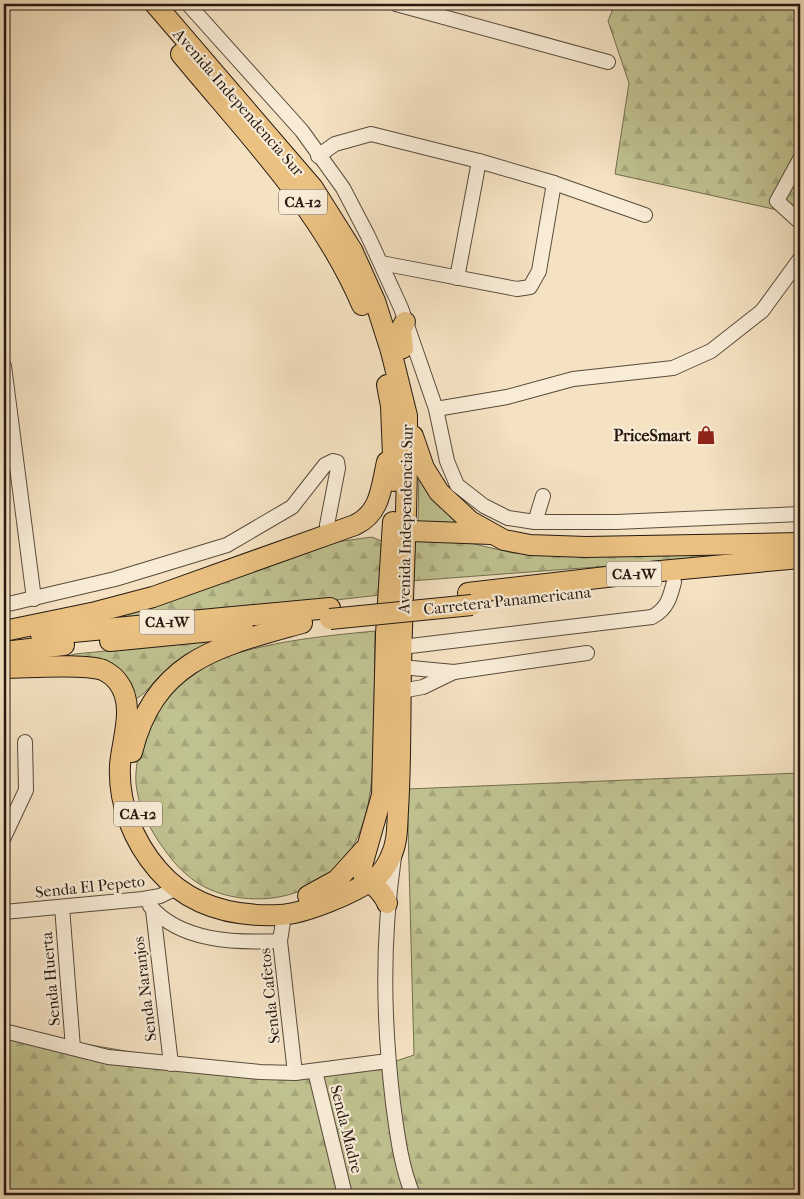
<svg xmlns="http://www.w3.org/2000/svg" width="804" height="1199" font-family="'IM FELL French Canon',serif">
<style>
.green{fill:#c0c290;stroke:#726e50}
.forest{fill:url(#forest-firs);stroke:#726e50}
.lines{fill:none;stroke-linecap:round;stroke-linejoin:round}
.minor-casing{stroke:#594b3c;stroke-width:16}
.highway-casing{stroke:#251910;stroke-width:22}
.minor{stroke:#f8ecd7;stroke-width:14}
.highway{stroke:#eac181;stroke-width:20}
.highway-bridge-casing{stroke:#251910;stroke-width:22;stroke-linecap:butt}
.highway-bridge{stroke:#eac181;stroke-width:20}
.labels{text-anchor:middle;stroke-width:4.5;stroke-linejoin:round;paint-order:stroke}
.shield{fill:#f8ecd7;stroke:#64584c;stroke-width:1}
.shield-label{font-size:15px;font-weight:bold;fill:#251910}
.street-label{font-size:16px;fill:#251910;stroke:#f8ecd7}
.poi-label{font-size:16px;font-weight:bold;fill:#251910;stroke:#f8ecd7;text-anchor:end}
</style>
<defs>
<pattern id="forest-firs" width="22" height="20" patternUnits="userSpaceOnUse" patternTransform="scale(1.25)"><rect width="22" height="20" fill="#c0c290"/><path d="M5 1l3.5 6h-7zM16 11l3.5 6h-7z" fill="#a5a67b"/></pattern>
</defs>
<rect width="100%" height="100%" fill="#f5e2c2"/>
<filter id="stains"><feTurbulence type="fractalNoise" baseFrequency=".004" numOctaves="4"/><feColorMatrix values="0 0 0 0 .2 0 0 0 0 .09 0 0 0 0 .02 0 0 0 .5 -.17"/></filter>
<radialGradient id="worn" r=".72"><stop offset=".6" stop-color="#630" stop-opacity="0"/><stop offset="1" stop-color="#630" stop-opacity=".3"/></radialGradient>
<polygon class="green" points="419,470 462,527 418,524"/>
<g class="forest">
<polygon points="615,4 800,4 800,215 615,174 629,83 608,21"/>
<polygon points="372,537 384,542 380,595 68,630 329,543"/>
<polygon points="411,538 470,543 513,553 647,552 742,556 410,581"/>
<path d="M375,631C375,662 374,692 374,723C373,768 374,813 349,853C338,870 319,883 300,891C265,905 215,901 186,874C175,865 167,853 159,842C148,826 138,804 136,784C134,753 149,719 166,694C173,685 190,675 200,669C244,643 324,636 375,631Z"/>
<path d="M232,639C208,649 183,658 162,674C152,682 145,697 132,700L130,690L56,659L75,654Z"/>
<polygon points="800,773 800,1195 4,1195 4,1030 247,1072 372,1069 414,1055 407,789"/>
</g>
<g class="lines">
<g class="minor-casing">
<g id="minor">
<polyline points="188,4 302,131 343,188 368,236 401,308 436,409 447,461 457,485 484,506 508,518 535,522"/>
<polyline points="396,4 608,62"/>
<polyline points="318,156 335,144 371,134 479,161 554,183 645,215"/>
<polyline points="800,159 777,201 800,222"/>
<polyline points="381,263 517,289 530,287 539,271 554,183"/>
<polyline points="457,278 479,161"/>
<polyline points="4,366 34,599"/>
<polyline points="436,409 507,397 573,379 673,368 711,351 762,311 800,259"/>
<polyline points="543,496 535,522 616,522 800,514"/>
<polyline points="4,605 115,579 227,545 292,507 325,465 333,461 337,462 338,468 327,525 329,535"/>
<path d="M402,647L652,617C667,609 670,598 674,582"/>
<polyline points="401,667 454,672"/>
<polyline points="401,691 423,687 454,672 587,653"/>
<polyline points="4,837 26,790 25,742"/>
<path d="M394,857C382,941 383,1018 393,1103C397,1133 401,1167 413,1195"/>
<path d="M150,906C181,942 236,943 280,941"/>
<polyline points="62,907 73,1048"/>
<polyline points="153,910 171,1064"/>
<polyline points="4,912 143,899 160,896 177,888"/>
<polyline points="284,915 280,941 295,1073"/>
<polyline points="4,1031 108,1057 260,1072 295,1073 388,1061"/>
<polyline points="315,1071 345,1195"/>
</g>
</g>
<g class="highway-casing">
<g id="highway">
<path d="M181,54C247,134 321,209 362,305"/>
<polyline points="391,351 403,348 401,329 405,322"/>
<polyline points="387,385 391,406 394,481"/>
<polyline points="413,436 424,468 439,492 470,521 504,540 530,545 586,547 800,543"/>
<polyline points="396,539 410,531 491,534"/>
<polyline points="468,593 650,572 800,558"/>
<path d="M4,631L96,612L153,597L355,525C381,513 381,487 387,462"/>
<polyline points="41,635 330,608"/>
<polyline points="110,641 243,628"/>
<polyline points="4,652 64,645"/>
<path d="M4,668C27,668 83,663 103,670C109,673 115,678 118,682C136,705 122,739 120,765C118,803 133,841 158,870C189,906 233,917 279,915C305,914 354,893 375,878C382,873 387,865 390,858C398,843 397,826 398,810C401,763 400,717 401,671C402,598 407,525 407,452V416L391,351L375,301L352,250L313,188L155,4"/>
<path d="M132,752C155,659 220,646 302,623"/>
<polyline points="308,896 337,880 364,850"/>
<path d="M387,903C381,886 366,884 361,869L382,795L386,634L393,522"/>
</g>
</g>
<use href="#minor" class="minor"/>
<use href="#highway" class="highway"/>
<g class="highway-bridge-casing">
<polyline id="highway-bridge" points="330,619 472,605"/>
</g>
<use href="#highway-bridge" class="highway-bridge"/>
</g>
<defs>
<g id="shop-bare" transform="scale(1.5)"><path d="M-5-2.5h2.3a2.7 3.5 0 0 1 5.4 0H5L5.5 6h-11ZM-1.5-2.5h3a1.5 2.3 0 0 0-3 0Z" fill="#8f2418" stroke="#f8ecd7" stroke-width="2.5" paint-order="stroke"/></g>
</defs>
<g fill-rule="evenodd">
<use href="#shop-bare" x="706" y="435"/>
</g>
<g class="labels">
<g class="shield">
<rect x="279" y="189.5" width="48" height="25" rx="4"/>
<rect x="606.5" y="561.5" width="55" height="25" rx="4"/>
<rect x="139.5" y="609.5" width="55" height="25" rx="4"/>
<rect x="114" y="801.5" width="48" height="25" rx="4"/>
</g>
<g class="shield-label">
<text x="303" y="207">CA-12</text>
<text x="634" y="579">CA-1W</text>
<text x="167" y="627">CA-1W</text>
<text x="138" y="819">CA-12</text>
</g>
<g class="street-label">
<text transform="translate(239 102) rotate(49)" y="6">Avenida Independencia Sur</text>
<text transform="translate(405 519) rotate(-89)" y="6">Avenida Independencia Sur</text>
<text transform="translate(507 600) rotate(-6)" y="6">Carretera Panamericana</text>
<text transform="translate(90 886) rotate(-6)" y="6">Senda El Pepeto</text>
<text transform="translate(50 979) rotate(-95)" y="6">Senda Huerta</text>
<text transform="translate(144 989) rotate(-97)" y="6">Senda Naranjos</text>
<text transform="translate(269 996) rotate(-96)" y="6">Senda Cafetos</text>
<text transform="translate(347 1129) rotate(76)" y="6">Senda Madre</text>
</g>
<g class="poi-label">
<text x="691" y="441">PriceSmart</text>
</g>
</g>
<rect width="804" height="1199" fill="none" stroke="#f5e2c2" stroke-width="20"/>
<rect x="5" y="5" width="794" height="1189" fill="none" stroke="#251910" stroke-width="2.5"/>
<rect x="10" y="10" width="784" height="1179" fill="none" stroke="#251910"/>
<rect width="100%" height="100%" filter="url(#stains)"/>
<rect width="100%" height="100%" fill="url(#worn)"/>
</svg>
